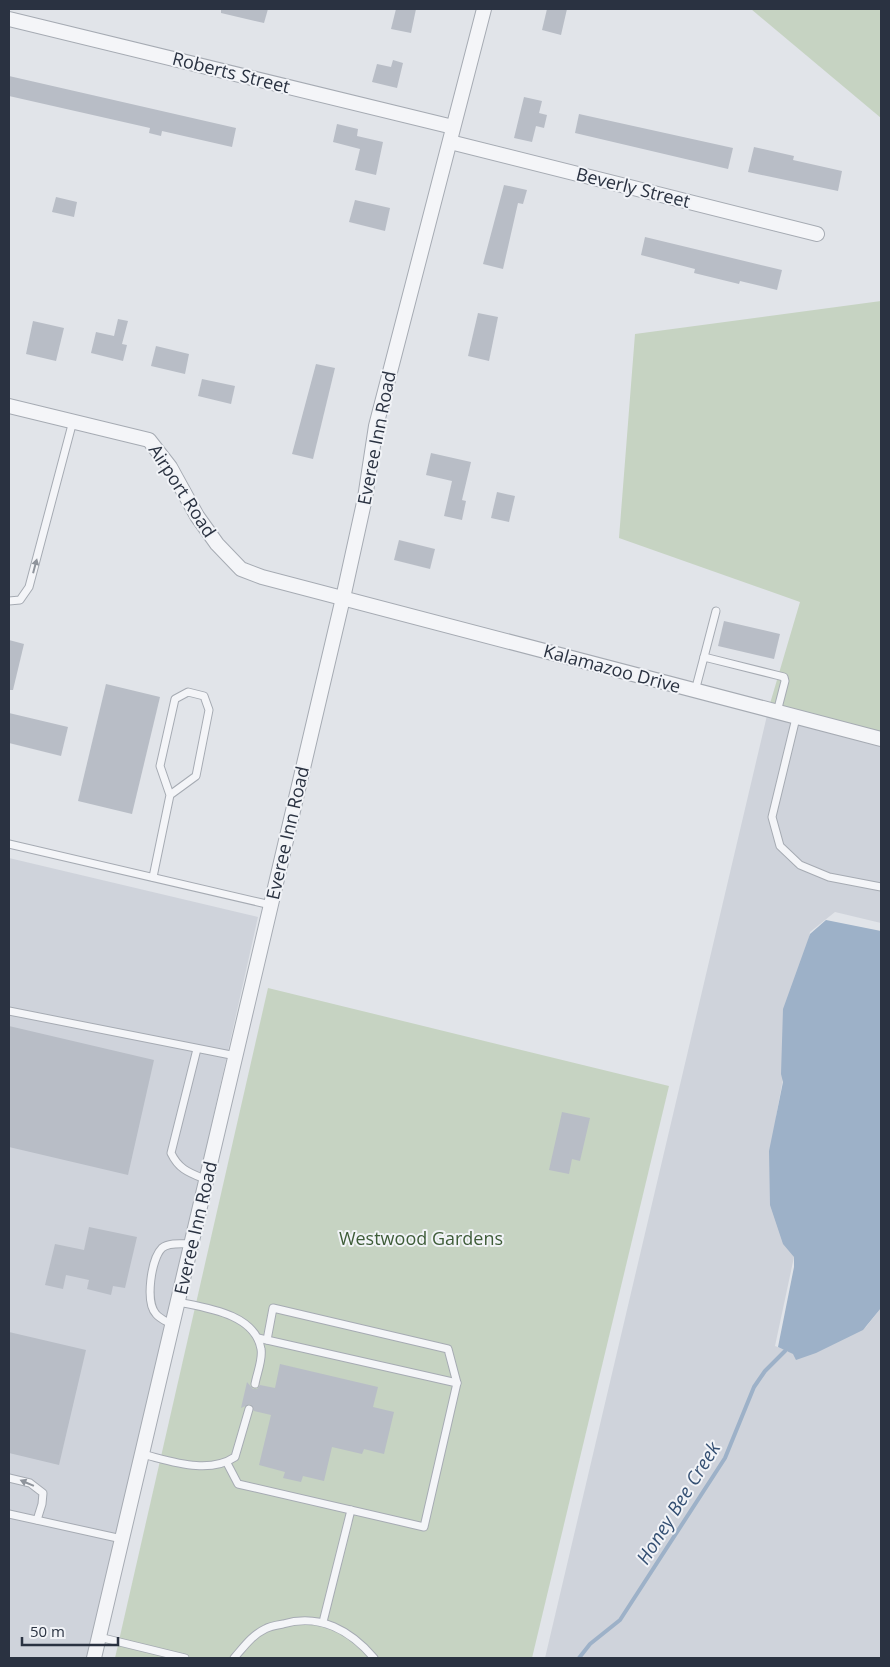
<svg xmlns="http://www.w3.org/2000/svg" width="890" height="1667" font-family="'Open Sans',sans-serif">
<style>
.built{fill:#cfd3db}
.green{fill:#c6d3c2}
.water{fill:#9db1c8}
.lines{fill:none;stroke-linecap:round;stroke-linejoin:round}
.stream{stroke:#9db1c8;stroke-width:4}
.building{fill:#b8bdc6}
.lane-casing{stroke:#a6abb3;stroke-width:9}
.street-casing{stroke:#a6abb3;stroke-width:16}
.lane{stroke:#f4f5f8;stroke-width:7}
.street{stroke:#f4f5f8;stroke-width:14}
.oneway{fill:#8f949c}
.labels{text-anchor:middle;stroke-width:4;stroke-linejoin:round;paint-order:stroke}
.street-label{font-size:18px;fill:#2a3241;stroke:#f1f3f7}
.park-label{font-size:18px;fill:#3e5c38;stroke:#f1f3f7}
.water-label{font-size:19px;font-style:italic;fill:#355073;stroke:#f1f3f7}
</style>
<rect width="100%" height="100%" fill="#e1e4e9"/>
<g class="built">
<polygon points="769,707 881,739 881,923 835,912 810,932 776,1117 785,1213 794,1257 775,1346 799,1355 866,1327 881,1308 881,1658 545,1658"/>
<polygon points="9,858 258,917 92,1658 9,1658"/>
</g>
<g class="green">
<polygon points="751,9 881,9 881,118"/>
<polygon points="881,301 881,739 769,707 800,602 619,538 635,334"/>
<polygon points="268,988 669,1086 532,1658 115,1658"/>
</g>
<polygon class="water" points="826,920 881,931 881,1308 863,1330 816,1353 796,1360 793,1354 778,1347 794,1267 794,1257 783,1244 770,1205 769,1151 783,1082 781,1074 783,1009 810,934"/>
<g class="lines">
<polyline class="stream" points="579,1658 590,1644 620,1620 725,1458 754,1387 765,1371 785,1351"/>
</g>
<g class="building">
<polygon points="221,9 268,9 264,23 221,13"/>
<polygon points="396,9 416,9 411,33 391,29"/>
<polygon points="547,9 567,9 561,35 542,30"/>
<polygon points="393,60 403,63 397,88 372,82 377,64 391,67"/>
<polygon points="9,76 236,128 232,147 162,131 161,136 149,133 150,128 9,96"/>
<polygon points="524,97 542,101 539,113 547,115 544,128 536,126 532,142 514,138"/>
<polygon points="579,114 733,148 728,169 575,133"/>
<polygon points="337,124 358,129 357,136 383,142 376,175 355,170 360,149 333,142"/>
<polygon points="754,147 794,156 793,160 842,171 838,191 748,172"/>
<polygon points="504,185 527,190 523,204 518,203 503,269 483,264"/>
<polygon points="56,197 77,202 74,217 52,212"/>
<polygon points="355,200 390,208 385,231 349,222"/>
<polygon points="645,237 782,270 777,290 740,281 739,284 694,273 695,269 641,255"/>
<polygon points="478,313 498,317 489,361 468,356"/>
<polygon points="118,319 128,321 122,344 127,345 123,361 91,353 96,332 114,336"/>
<polygon points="33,321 64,328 56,361 26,354"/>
<polygon points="156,346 189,354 185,374 151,366"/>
<polygon points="316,364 335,368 313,459 292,454"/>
<polygon points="202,379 235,386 231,404 198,396"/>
<polygon points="431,453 471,462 462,500 466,501 462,520 444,516 452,481 426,475"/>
<polygon points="497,492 515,496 509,522 491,518"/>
<polygon points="399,540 435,549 430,569 394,560"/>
<polygon points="724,621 780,634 774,659 718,646"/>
<polygon points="9,640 24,644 13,690 9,690"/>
<polygon points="106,684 160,697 132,814 78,801"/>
<polygon points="9,713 68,727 61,756 9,743"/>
<polygon points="9,1026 154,1060 128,1175 9,1147"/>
<polygon points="562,1112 590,1118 580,1161 572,1159 569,1174 549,1170"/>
<polygon points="89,1227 137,1237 125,1288 113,1286 111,1295 87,1289 89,1280 66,1275 63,1289 45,1285 55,1244 84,1250"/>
<polygon points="9,1332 86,1350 59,1465 9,1453"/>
<polygon points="280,1364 378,1387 373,1407 394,1412 384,1454 364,1449 362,1454 332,1447 324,1481 303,1476 301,1482 283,1478 285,1472 259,1465 271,1415 254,1411 250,1404 241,1408 247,1382 253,1389 257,1389 260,1385 275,1388"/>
</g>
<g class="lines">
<g class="lane-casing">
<g id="lane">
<polyline points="9,601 20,600 29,587 73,421"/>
<polyline points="704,657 716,611"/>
<polyline points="695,691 704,657 784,677 785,681 777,712"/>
<polyline points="796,718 772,817 780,846 800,865 829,877 881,887"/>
<polyline points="9,844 271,905"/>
<polyline points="153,877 170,795 160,766 175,699 188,692 204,696 209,710 196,776 170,795"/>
<polyline points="9,1011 236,1056"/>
<path d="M197,1049L171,1153C179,1170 190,1173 207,1180"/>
<path d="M178,1302C207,1308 255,1314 261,1349C263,1359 257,1373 255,1384"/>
<path d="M172,1325C168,1322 160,1319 156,1314C145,1302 151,1259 162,1248C169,1242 183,1244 192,1244"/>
<polyline points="267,1340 273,1308 448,1349 457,1383"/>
<path d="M142,1454C171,1461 208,1475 235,1457L249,1409"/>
<polyline points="227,1463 238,1484 424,1527 457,1383 258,1338"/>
<polyline points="9,1478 30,1483 43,1493 42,1504 37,1520"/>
<polyline points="9,1514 122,1539"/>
<polyline points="323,1622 351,1510"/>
<polyline points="99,1637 185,1658"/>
<path d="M234,1658C243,1648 252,1635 265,1629C270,1626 277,1625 283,1624C320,1613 351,1631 374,1658"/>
</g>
</g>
<g class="street-casing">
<g id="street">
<polyline points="9,19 453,127"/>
<polyline points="450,142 817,234"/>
<polyline points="9,406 149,440 170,467 197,516 217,544 241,569 262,577 881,739"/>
<polyline points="94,1658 343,598 365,498 376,426 484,9"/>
</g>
</g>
<use href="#lane" class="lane"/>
<use href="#street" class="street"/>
</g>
<defs><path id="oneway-solid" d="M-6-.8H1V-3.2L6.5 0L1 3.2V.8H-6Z" transform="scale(1.25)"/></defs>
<g class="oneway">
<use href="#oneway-solid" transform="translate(35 566) rotate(-75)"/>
<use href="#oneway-solid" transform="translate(27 1483) rotate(-157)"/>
</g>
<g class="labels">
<g class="street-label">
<text transform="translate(231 73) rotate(14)" y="6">Roberts Street</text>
<text transform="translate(633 188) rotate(14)" y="6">Beverly Street</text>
<text transform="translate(377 438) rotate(-79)" y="6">Everee Inn Road</text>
<text transform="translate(182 491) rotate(57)" y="6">Airport Road</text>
<text transform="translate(612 669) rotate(15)" y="6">Kalamazoo Drive</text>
<text transform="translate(288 833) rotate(-77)" y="6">Everee Inn Road</text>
<text transform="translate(196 1228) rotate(-77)" y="6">Everee Inn Road</text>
</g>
<g class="park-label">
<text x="421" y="1245">Westwood Gardens</text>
</g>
<g class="water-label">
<text transform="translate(678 1503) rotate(-58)" y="7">Honey Bee Creek</text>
</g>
</g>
<rect width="890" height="1667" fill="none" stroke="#2a3241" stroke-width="20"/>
<path d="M22 1637v8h96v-8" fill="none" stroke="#2a3241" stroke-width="2.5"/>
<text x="30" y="1637" font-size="15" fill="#2a3241" stroke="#f1f3f7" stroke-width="4" paint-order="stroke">50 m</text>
</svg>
